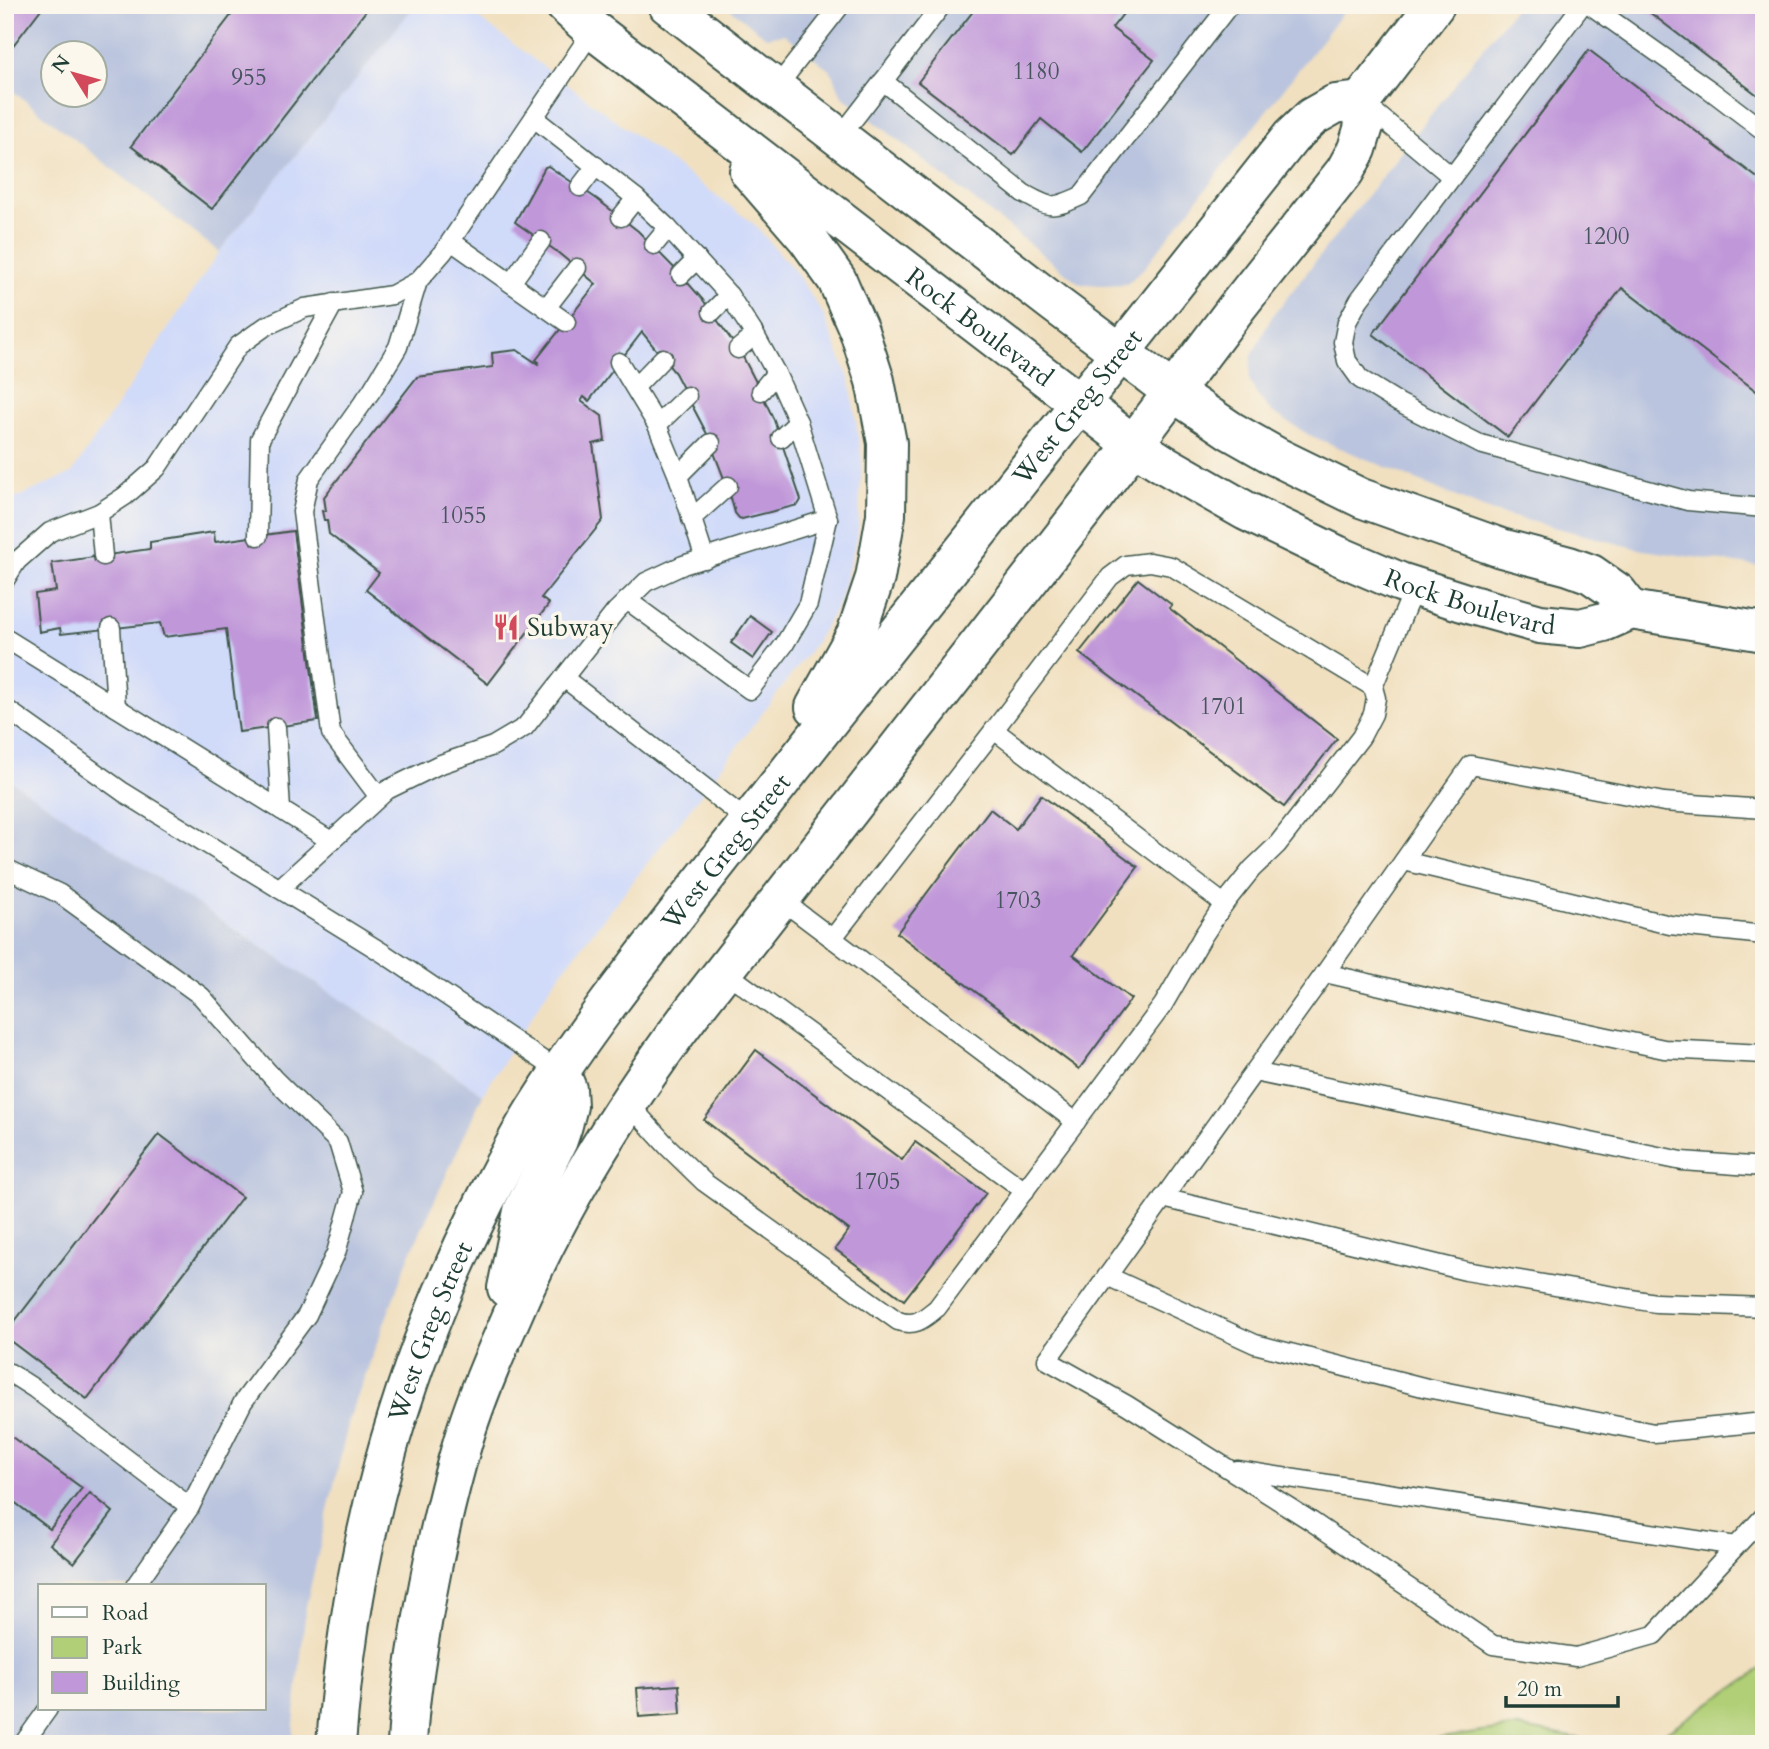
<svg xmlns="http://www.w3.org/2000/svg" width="1769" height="1749" font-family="Cardo,serif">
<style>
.built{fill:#d0daf9}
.industrial{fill:#bac4de;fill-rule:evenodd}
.green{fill:#b0cf76;stroke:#688655;stroke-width:2}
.building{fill:#c097d9}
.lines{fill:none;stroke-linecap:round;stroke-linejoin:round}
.service-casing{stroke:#3e5549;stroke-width:21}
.secondary-casing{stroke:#3e5549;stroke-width:42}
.service{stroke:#fff;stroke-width:18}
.secondary{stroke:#fff;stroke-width:38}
.labels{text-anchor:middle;stroke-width:7;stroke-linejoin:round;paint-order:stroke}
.number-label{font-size:23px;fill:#47545d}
.street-label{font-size:26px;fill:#1f3d34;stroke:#fbf7ec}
.poi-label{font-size:26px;fill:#1f3d34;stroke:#fbf7ec;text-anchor:start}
</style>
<rect width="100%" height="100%" fill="#fbf7ec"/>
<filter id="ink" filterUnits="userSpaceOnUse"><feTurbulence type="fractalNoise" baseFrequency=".0143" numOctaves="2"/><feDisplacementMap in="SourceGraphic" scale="14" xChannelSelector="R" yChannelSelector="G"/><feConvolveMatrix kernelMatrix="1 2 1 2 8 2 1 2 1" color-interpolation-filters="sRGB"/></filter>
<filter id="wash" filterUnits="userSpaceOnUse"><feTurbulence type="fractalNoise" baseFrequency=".00686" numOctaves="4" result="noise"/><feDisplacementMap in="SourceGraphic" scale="28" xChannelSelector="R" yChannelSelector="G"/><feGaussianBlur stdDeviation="1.57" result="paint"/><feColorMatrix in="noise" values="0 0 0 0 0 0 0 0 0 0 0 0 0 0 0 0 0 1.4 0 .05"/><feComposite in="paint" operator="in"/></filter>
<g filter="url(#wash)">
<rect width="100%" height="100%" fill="#f1e0c0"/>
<polygon class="built" points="415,5 461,5 754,224 794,270 823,314 850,381 862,460 858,533 839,603 814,645 683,818 552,984 483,1094 5,777 5,503 72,473 219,252"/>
<g class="industrial">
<path d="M5,5H415L219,252L5,85ZM52,52H94V94H52Z"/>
<polygon points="725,5 1349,5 1145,267 1127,284 1103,285 1080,284 842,96 831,71 784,34 766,37"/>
<polygon points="1517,5 1764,5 1764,567 1643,550 1490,511 1309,435 1272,412 1256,394 1249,379 1252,355 1271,318"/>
<path d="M5,777L483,1094L406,1264L349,1420L306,1606L292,1744H5ZM40,1586H264V1709H40Z"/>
</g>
<g class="green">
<polygon points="1764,1667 1764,1744 1646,1744 1651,1742"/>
<polygon points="1518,1727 1608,1744 1400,1744"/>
</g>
<g id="blocks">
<g class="building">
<polygon points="5,5 44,5 8,52 5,49"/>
<polygon points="239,5 365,5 368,8 212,209 131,146"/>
<polygon points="978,5 1130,5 1112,28 1154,60 1082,152 1041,119 1013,155 918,82"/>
<polygon points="1640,5 1764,5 1764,100"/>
<polygon points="1589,50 1764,183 1764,397 1622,288 1508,437 1373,334"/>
<polygon points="548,166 597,199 638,231 681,275 703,300 742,355 758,386 774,420 801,500 798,505 742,519 739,518 735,513 730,494 706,432 675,373 642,332 589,401 584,397 581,401 602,416 605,441 593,444 603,520 541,598 549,604 488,684 366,590 379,573 329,534 327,520 324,520 322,511 326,511 324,497 417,377 493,367 492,353 517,350 538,364 539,362 536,360 596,284 556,251 515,222 545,167"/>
<polygon points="293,531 318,721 239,732 226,629 164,637 160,623 61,634 60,628 39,632 35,594 56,591 52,563 150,549 150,542 214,532 215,542"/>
<polygon points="1138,579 1172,605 1169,608 1337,739 1284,807 1079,653"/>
<polygon points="750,616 772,632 753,659 731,643"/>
<polygon points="1041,795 1138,867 1073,955 1131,999 1079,1069 897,933 990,809 1016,829"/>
<polygon points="756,1050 902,1160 915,1142 986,1193 904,1300 835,1249 849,1230 704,1120"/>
<polygon points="159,1134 242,1197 87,1399 5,1337 5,1334"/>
<polygon points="5,1432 82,1488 50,1529 5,1495"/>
<polygon points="90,1493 113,1512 74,1563 50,1544"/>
<polygon points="679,1685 681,1714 639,1717 637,1688"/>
</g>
</g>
</g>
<g filter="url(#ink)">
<use href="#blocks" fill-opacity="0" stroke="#3e5549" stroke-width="2"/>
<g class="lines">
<g class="service-casing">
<g id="service">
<polyline points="1582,5 1359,300 1347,322 1343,342 1347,361 1360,379 1399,403 1480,444 1688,501 1764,508"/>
<polyline points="1590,5 1710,90 1764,131"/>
<path d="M883,81L1023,193C1051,209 1052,209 1081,196L1227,8L1231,5"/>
<polyline points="776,88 841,5"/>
<polyline points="1366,105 1452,177"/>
<polyline points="840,137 942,5"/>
<polyline points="580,187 596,166"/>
<polyline points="621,217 636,198"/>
<polyline points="451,241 566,322"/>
<polyline points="654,245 668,228"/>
<polyline points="681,275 697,259"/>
<polyline points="511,283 541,241"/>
<polyline points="546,308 577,268"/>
<polyline points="712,312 729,295"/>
<polyline points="738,349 755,335"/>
<polyline points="619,362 657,425 678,476 705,559"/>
<polyline points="635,387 663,358"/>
<polyline points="761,391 776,373"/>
<polyline points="657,425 687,396"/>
<polyline points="781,438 798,422"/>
<polyline points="678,476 711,443"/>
<polyline points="99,513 103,556"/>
<polyline points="691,519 728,486"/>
<polyline points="258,536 260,439 334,303"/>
<polyline points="5,580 17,561 50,532 99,513 125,496 157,468 238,346 266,326 305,308 392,295 418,281 444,251 593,30"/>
<polyline points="627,600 750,690 784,645 808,604 828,519"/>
<polyline points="111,628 116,707"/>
<polyline points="5,638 331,841"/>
<polyline points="564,678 749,822"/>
<polyline points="5,708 123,792 383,953 560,1072"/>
<polyline points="276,727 281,810"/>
<polyline points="994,730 1110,577 1126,565 1150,562 1171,566 1373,687 1415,586"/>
<polyline points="379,797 331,733 302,512 309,479 372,390 398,347 418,281"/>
<polyline points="1764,809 1664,802 1471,765 1325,973 1047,1360 1127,1405 1311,1521 1493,1645 1576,1657 1654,1635 1764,1516"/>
<polyline points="1404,861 1670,925 1764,935"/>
<polyline points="5,868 60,894 201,996 274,1079 338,1142 353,1192 336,1253 307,1315 243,1402 190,1507 135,1586"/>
<polyline points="279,889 387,790 438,765 493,746 525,727 616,611 646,582 683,565 828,519 798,422 776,373 755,335 729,295 668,228 636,198 534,118"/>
<polyline points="780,899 1076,1122"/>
<polyline points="832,939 994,730 1224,904"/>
<polyline points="724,971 1025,1191"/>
<polyline points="1325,973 1528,1020 1664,1049 1764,1054"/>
<polyline points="1254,1072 1682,1161 1764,1167"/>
<path d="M627,1102L668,1147L704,1182L898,1321C916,1327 923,1319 937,1308L1163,1005L1203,936L1224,904L1252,869L1277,845L1361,737L1373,714L1376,698L1373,687"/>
<polyline points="1163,1198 1466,1271 1656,1303 1764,1307"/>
<polyline points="1107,1276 1255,1344 1427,1388 1654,1433 1764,1422"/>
<polyline points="5,1372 10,1373 35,1389 190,1507"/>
<polyline points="1237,1470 1736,1546"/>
<polyline points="23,1744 48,1709"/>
</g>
</g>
<g class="secondary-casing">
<g id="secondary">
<path id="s1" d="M565,5L588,26L1134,445L1162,463L1246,511L1337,555L1400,582L1472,605L1540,624L1580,628L1604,622L1631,610L1764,632"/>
<polyline points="668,5 1055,304 1173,392 1231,431 1277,457 1361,498 1501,548 1569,566 1591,574 1617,592 1631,610"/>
<polyline points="749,171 807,238 837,280 859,331 875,381 887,443 886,515 875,578 856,634 815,707"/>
<polyline points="507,1288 523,1211 558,1140 563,1125 568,1106 567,1089 560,1072"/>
<path id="s2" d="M336,1744C351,1551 397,1376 484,1203C500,1172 516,1140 534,1111C580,1038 633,970 686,902C735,839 785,777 834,714C985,521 1139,330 1291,137L1312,117L1335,104L1361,101"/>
<path d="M407,1744C409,1701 416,1659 423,1617C433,1558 446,1499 463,1441C474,1404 489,1368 505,1332C554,1215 616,1114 692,1012L1093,498L1237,307L1345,171L1357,149L1364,126L1361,101L1435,5"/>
</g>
</g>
<use href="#service" class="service"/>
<use href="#secondary" class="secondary"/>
</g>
</g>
<defs>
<g id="restaurant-bare" transform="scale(2.1)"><path d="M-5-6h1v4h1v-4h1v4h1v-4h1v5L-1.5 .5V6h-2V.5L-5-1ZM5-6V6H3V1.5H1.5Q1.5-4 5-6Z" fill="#d1495b" stroke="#fbf7ec" stroke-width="2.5" paint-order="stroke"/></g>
</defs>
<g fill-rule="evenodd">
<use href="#restaurant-bare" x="506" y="627"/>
</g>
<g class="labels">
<g class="number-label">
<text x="1036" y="79">1180</text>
<text x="249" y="85">955</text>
<text x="1606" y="244">1200</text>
<text x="463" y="523">1055</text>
<text x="1223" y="714">1701</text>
<text x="1018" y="908">1703</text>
<text x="877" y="1189">1705</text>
</g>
<g class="street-label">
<text dy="9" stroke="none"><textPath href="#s1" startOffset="525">Rock Boulevard</textPath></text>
<text dy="9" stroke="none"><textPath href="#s2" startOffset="1559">West Greg Street</textPath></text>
<text dy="9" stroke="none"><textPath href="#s1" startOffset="1092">Rock Boulevard</textPath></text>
<text dy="9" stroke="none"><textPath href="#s2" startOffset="992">West Greg Street</textPath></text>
<text dy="9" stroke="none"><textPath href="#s2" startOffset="425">West Greg Street</textPath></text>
</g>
<g class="poi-label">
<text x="527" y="636">Subway</text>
</g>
</g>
<rect width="1769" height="1749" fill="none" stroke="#fbf7ec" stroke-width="28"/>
<rect x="38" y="1584" width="228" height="126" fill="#fbf7ec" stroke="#a3ada2" stroke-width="2"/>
<rect x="52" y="1607" width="35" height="10" fill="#ffffff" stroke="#a3ada2" stroke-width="2"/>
<text x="102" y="1620" font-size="21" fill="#1f3d34">Road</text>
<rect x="52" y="1637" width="35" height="21" fill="#b0cf76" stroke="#a3ada2" stroke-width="2"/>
<text x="102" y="1654" font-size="21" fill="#1f3d34">Park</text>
<rect x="52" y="1672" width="35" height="21" fill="#c097d9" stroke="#a3ada2" stroke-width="2"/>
<text x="102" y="1690" font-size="21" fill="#1f3d34">Building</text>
<g transform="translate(74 74) rotate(307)"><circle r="33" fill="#fbf7ec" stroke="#a3ada2" stroke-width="2"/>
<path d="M0-5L12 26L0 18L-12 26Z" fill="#d1495b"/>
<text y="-10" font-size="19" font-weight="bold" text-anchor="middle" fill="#1f3d34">N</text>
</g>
<path d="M1506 1696v10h112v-10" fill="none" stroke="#1f3d34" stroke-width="3.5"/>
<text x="1517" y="1696" font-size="21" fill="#1f3d34" stroke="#fbf7ec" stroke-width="5" paint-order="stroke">20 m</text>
</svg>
